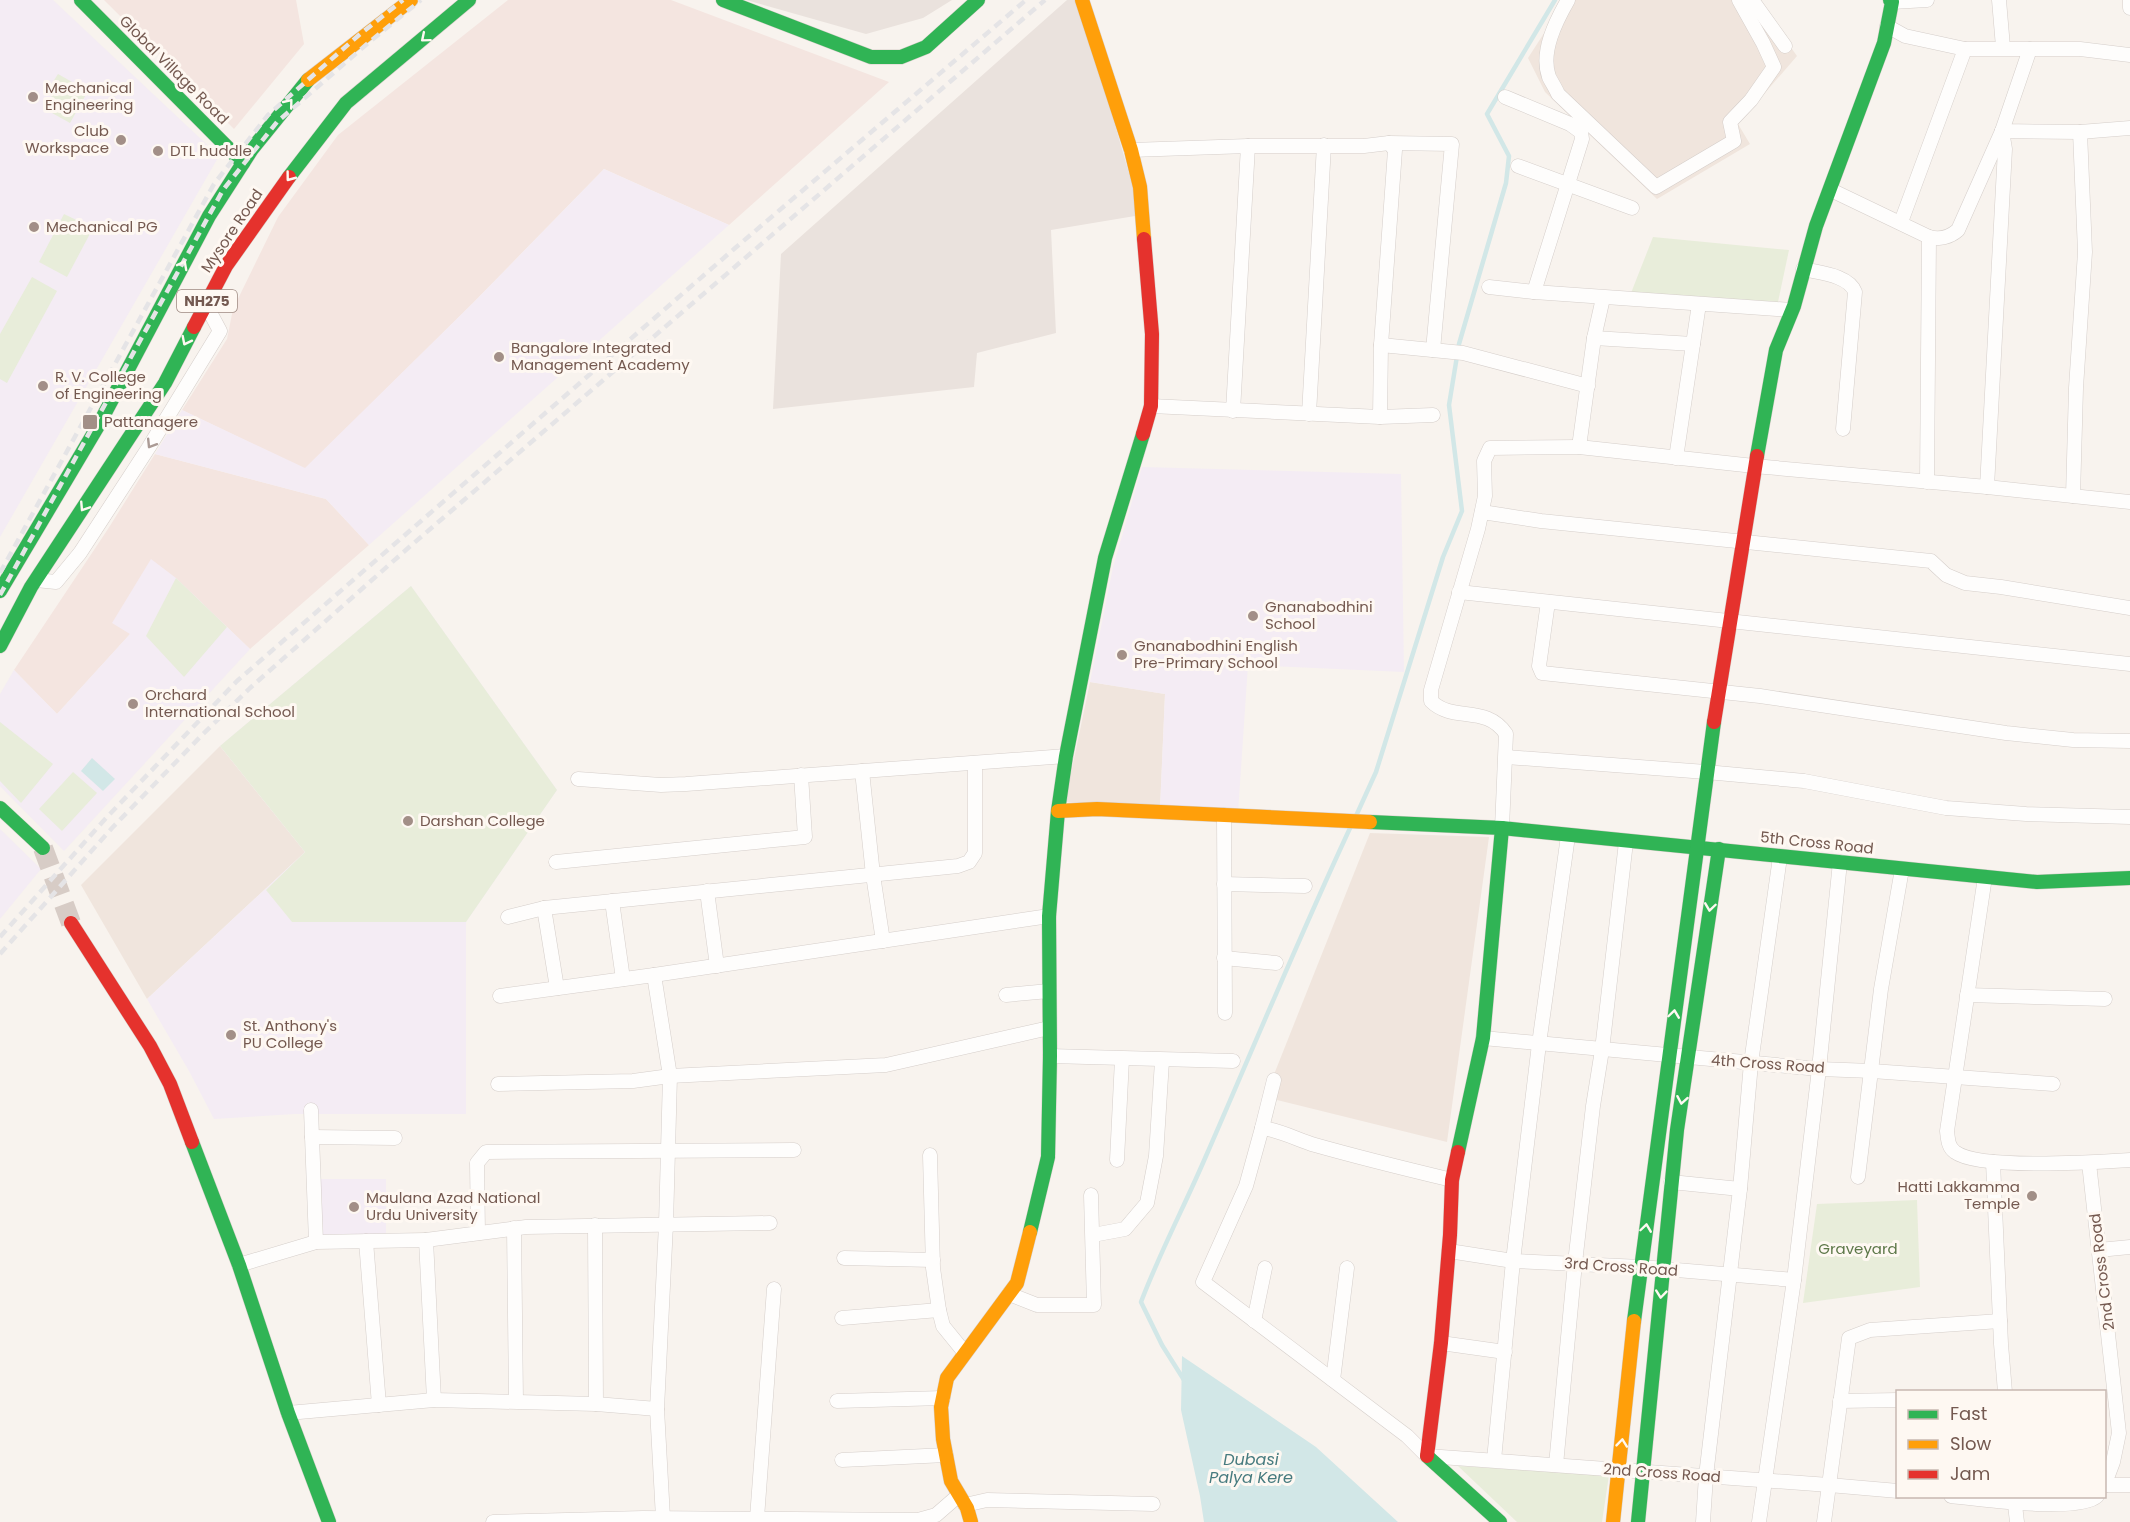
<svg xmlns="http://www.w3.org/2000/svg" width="2130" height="1522" font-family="Poppins,sans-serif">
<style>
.residential{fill:#f0e5dd}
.commercial{fill:#f4e5e0}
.industrial{fill:#eae2dd}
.education{fill:#f4ecf4}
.green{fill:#e8edda}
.water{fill:#d2e7e7}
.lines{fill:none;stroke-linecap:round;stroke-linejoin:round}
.stream{stroke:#d2e7e7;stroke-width:4.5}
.secondary-tunnel{stroke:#d7ccc6;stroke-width:20;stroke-dasharray:20 10;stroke-linecap:butt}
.street-casing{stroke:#d5ceca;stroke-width:15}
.fast-casing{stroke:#d7cfca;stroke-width:15}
.slow-casing{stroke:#d7cfca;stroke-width:15}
.jam-casing{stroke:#d7cfca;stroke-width:15}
.street{stroke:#fefdfc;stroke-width:14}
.fast{stroke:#30b455;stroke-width:14}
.slow{stroke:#ff9f0a;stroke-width:14}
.jam{stroke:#e5322d;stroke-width:14}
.rail{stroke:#e5e4e6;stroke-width:4.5;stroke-dasharray:9 6;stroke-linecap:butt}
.oneway{stroke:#fef8f2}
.oneway2{stroke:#ab9b95}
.poi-dot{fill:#a28f87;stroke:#fef8f2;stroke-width:2}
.labels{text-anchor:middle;stroke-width:6;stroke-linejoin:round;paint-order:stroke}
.shield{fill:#fef8f2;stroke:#9d8981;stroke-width:1.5}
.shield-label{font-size:14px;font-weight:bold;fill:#745950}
.street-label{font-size:15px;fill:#745950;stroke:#fef8f2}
.poi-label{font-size:15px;fill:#745950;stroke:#fef8f2;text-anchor:start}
.park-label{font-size:15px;fill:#5d7849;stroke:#fef8f2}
.water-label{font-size:16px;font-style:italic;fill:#477b7f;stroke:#fef8f2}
</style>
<rect width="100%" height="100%" fill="#f8f3ee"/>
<g class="residential">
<polygon points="1568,0 1757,0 1797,56 1738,124 1750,144 1657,199 1545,92 1528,58 1557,13"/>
<polygon points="1090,682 1165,694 1160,809 1065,802"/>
<polygon points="220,746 305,852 147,999 81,885"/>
<polygon points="1370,833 1489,837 1447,1142 1265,1097"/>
</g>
<g class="commercial">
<polygon points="104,0 296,0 304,44 234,129"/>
<polygon points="508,0 671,0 889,82 729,225 604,169 473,303 305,469 182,410 227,339 233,309 278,217 338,135"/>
<polygon points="155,454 326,499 369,545 250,649 176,578 113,623 131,633 57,714 14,670 108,529"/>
</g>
<g class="industrial">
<polygon points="746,0 952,0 923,18 866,34"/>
<polygon points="1067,0 1079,0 1141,215 1051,230 1056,333 977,353 974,387 773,409 781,254"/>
</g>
<g class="education">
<polygon points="0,0 53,0 219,156 0,537"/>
<polygon points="604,169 729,225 369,545 326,499 155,454 182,410 305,468 473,303"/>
<polygon points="1142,467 1401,474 1404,672 1248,665 1238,813 1160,809 1165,694 1090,682 1113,567"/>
<polygon points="151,559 176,578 250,649 64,851 0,786 0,694 14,670 57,714 130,634 112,623"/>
<polygon points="411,586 557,790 466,922 466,1114 295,1114 214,1119 189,1071 147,999 305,852 220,746"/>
<polygon points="0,829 41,869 0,919"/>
<polygon points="321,1179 386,1179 386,1235 321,1236"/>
</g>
<g class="green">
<polygon points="58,74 88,91 70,123 52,113 59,101 46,93"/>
<polygon points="64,214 93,228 67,277 39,262"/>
<polygon points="1653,237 1789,250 1778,302 1631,293"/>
<polygon points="32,277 57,291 7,383 0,379 0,334"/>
<polygon points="176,578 227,627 184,677 146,636"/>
<polygon points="411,586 557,790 466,922 292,922 266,890 305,852 220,746"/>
<polygon points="0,722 53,764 21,803 0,781"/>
<polygon points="73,772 97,793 62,831 39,809"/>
<polygon points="1917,1200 1920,1287 1803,1303 1817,1204"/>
<polygon points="1458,1466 1609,1475 1602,1522 1517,1522"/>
</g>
<g class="water">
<polygon points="92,758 115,779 103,791 81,771"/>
<polygon points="1182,1356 1316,1447 1398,1522 1204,1522 1200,1496 1181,1410"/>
</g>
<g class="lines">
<g class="stream">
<polyline points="1356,816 1376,772 1443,557 1462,511 1449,405 1459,344 1506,183 1509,156 1487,114 1555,0"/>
<path d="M1184,1380L1162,1345L1141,1302C1160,1252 1185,1205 1206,1156C1254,1046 1300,935 1351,826"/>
</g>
<polyline class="secondary-tunnel" points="43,848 71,923"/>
<g class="street-casing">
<g id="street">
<path d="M1568,0C1556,21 1540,52 1549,77C1552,83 1556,89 1558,94L1656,187L1734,141L1730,122L1751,100L1774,67L1763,43L1739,0"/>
<polyline points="1752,0 1785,46"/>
<polyline points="1999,0 2003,47"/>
<polyline points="2130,0 2130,8"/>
<polyline points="1892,2 1927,0"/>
<polyline points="1887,26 1905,36 1965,49 2080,49 2130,55"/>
<polyline points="2030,49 2002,131 2080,132 2130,128"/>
<polyline points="1505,97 1570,124 1581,132 1582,139 1534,292 1792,310"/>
<polyline points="1389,143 1452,144 1433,350"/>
<polyline points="1131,150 1248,146 1364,146 1389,143 1395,150 1381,345 1380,417 1151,406"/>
<polyline points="1518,166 1632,208"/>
<polyline points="1831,190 1929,237 1927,482"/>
<polyline points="1901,222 1965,49"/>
<path d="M1929,237C1939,240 1950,237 1958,230L2002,131"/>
<path d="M1803,269C1819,273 1849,275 1855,292L1843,429"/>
<polyline points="1489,287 1534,292"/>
<polyline points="1594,338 1603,298"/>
<polyline points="1381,345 1463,353 1588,386"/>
<polyline points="1233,411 1248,146"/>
<polyline points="1309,414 1324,145"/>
<polyline points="1380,417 1433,415"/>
<polyline points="1579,447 1594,338 1693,344"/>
<polyline points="1676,458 1699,304"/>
<polyline points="1987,487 2005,149 2002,131"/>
<polyline points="2073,496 2076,388 2085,252 2080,132"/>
<polyline points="1482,512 1541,521 1931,561 1946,575 1965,583 2001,587 2130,608"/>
<polyline points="36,580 56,582 80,553 149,447 220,331 205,303"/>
<polyline points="1459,592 2130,664"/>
<polyline points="1548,602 1539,666 1542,673 1760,696 2006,733 2073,740 2130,741"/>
<polyline points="1506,757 1706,772 1804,781 1946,808 2026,814 2130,817"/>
<polyline points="862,771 873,875 883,941"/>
<polyline points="578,779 661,785 686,784 1066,756"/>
<polyline points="1224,815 1225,1013"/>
<path d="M1502,828L1506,734C1486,704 1453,723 1431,701V690L1478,529L1485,496L1484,461L1490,448L1579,447L1754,466L1987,487L2130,502"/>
<polyline points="556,862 805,837 801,775"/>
<path d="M1985,877L1947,1131C1948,1139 1948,1147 1955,1152C1979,1170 2097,1162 2130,1160"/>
<polyline points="1224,884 1305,886"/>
<polyline points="707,891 717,966"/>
<polyline points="612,901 623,979"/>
<polyline points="544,908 557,988"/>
<polyline points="508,917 544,908 958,866 969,862 975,853 975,763"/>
<polyline points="1224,958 1276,963"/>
<polyline points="654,975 670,1076 666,1224 657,1409 663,1518"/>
<polyline points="1006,995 1049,991"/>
<polyline points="1967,995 2105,999"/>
<polyline points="500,996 654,975 1049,916"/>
<polyline points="1483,1038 1819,1069 1872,1071 2053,1084"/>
<polyline points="1050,1056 1233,1061"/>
<polyline points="498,1084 633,1081 670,1076 886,1065 1049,1028"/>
<polyline points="311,1110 316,1242"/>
<polyline points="1262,1128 1274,1080"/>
<polyline points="312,1137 395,1138"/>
<polyline points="930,1155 933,1268 939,1310 943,1326 965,1353"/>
<polyline points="1117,1160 1122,1059"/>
<polyline points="1993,1162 2001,1344 2005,1392"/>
<polyline points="2089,1163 2119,1433 2113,1462 2104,1486"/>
<polyline points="1858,1177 1881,989 1902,869"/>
<path d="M1452,1180C1406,1169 1361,1158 1315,1145C1298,1140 1280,1130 1262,1128L1246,1186L1203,1282L1407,1436L1427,1456L1829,1485L1898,1491"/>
<polyline points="1671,1182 1740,1189"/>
<polyline points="595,1225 596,1404"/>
<polyline points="514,1228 516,1401"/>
<polyline points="478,1233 477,1163 486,1152 794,1150"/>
<polyline points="1093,1235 1125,1229 1147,1203 1156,1156 1162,1061"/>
<polyline points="366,1241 379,1405"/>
<polyline points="2099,1250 2130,1247"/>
<polyline points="1449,1251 1513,1261 1641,1267 1794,1280"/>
<polyline points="844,1258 933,1260"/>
<polyline points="239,1265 316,1242 426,1240"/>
<polyline points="1009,1294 1037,1305 1094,1305 1091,1195"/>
<polyline points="842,1318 939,1310"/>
<polyline points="1254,1321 1265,1268"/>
<polyline points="1441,1343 1505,1352"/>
<polyline points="1333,1380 1347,1268"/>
<polyline points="434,1400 426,1240 526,1227 770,1223"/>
<polyline points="837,1401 943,1398"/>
<polyline points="1840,1401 1898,1400"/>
<polyline points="288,1413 434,1400 596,1404 657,1409"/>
<polyline points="842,1460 946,1455"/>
<polyline points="1494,1460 1513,1261 1539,1044 1568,836"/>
<polyline points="1556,1465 1575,1263 1593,1106 1602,1050 1626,842"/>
<polyline points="2105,1485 2130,1485"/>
<path d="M1951,1496C1978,1499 2080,1513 2097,1496"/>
<polyline points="2014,1496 2017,1522"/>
<polyline points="965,1505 987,1500 1153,1504"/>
<polyline points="757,1518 774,1289"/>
<polyline points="493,1522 643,1518 918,1520 936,1515 959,1495"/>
<polyline points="1703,1522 1706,1476 1740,1189 1751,1063 1780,857"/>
<polyline points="1759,1522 1794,1280 1819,1069 1840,862"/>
<polyline points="1824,1522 1849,1338 1870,1330 2000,1321"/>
</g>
</g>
<g class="fast-casing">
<g id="fast">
<polyline points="81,0 243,163"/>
<polyline points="723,0 871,57 901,57 926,47 978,0"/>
<polyline points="289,177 346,103 469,0"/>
<polyline points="1757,456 1776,350 1794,306 1816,226 1884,43 1892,2 1890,0"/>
<polyline points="0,591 98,426 209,216 252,149 308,80"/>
<polyline points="0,646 31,587 165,383 194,327"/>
<polyline points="0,808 43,848"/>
<polyline points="1370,822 1502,828 1483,1038 1458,1152"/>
<polyline points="1502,828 2037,882 2130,878"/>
<polyline points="192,1142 239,1265 288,1413 329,1522"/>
<polyline points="1030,1232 1048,1157 1050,1056 1049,916 1058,811 1066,756 1105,558 1143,434"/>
<polyline points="1634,1321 1714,722"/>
<polyline points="1427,1456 1500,1522"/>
<polyline points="1638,1522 1677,1130 1719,849"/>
</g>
</g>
<g class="slow-casing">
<g id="slow">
<polyline points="1082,0 1131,150 1140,187 1144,239"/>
<polyline points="308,80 411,0"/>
<polyline points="1058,811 1097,809 1370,822"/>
<polyline points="971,1522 967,1508 951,1481 943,1439 941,1407 947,1378 1017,1283 1030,1232"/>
<polyline points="1613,1522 1634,1321"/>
</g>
</g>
<g class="jam-casing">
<g id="jam">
<polyline points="194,327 226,266 289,177"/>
<polyline points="1143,434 1151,406 1152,334 1144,239"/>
<polyline points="1714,722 1757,456"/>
<polyline points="71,923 150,1046 170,1084 192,1142"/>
<polyline points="1427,1456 1441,1343 1450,1235 1452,1180 1458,1152"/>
</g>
</g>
<use href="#street" class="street"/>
<use href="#fast" class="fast"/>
<use href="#slow" class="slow"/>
<use href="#jam" class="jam"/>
<g class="rail">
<polyline points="0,573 214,184 268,115 359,35 403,0"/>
<polyline points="0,595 223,190 277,122 367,44 421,0"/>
<polyline points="0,937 107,817 237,681 734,249 1026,0"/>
<polyline points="0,954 112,828 203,734 250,688 407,549 1045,0"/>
</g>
</g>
<defs><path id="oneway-chevron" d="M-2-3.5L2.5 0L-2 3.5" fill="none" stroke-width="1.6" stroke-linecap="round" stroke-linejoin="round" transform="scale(1.5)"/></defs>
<g class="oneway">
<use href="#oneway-chevron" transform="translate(425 38) rotate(140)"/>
<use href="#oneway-chevron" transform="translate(289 103) rotate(-51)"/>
<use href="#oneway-chevron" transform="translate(290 177) rotate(127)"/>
<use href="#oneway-chevron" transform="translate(183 265) rotate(-62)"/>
<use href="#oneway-chevron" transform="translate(186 341) rotate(117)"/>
<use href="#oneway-chevron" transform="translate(84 507) rotate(123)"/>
<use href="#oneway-chevron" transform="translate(1710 907) rotate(98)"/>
<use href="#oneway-chevron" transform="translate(1674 1014) rotate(-82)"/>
<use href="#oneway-chevron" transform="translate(1682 1100) rotate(100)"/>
<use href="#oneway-chevron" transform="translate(1646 1228) rotate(-82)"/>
<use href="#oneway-chevron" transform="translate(1661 1294) rotate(96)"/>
<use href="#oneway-chevron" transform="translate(1622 1443) rotate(-84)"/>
</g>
<use class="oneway2" href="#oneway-chevron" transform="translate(151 444) rotate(122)"/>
<g class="poi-dot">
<circle cx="33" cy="97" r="6"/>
<circle cx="121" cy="140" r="6"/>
<circle cx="158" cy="151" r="6"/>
<circle cx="34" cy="227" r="6"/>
<circle cx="499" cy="357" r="6"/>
<circle cx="43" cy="386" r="6"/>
<rect x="82" y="414" width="16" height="16" rx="3"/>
<circle cx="1253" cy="616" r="6"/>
<circle cx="1122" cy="655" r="6"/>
<circle cx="133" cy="704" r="6"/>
<circle cx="408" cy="821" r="6"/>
<circle cx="231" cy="1035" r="6"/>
<circle cx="2032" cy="1196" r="6"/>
<circle cx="354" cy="1207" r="6"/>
</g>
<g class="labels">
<rect class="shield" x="177" y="290" width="60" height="22" rx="4.5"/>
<g class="shield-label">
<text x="207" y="306">NH275</text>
</g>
<g class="street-label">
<text transform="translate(174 70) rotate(45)" y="5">Global Village Road</text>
<text transform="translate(232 231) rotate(-56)" y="5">Mysore Road</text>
<text transform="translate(1817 843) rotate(6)" y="5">5th Cross Road</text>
<text transform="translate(1768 1064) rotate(4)" y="5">4th Cross Road</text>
<text transform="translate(1621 1267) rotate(4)" y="5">3rd Cross Road</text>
<text transform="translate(2102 1272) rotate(-97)" y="5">2nd Cross Road</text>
<text transform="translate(1662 1473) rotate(4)" y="5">2nd Cross Road</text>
</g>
<g class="poi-label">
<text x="45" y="93">Mechanical<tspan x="45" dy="17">Engineering</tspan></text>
<text x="109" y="136" text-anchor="end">Club<tspan x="109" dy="17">Workspace</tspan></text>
<text x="170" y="156">DTL huddle</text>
<text x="46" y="232">Mechanical PG</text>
<text x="511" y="353">Bangalore Integrated<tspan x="511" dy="17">Management Academy</tspan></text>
<text x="55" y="382">R. V. College<tspan x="55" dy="17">of Engineering</tspan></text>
<text x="104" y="427">Pattanagere</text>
<text x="1265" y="612">Gnanabodhini<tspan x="1265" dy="17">School</tspan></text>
<text x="1134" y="651">Gnanabodhini English<tspan x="1134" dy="17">Pre-Primary School</tspan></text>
<text x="145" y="700">Orchard<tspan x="145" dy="17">International School</tspan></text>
<text x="420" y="826">Darshan College</text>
<text x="243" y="1031">St. Anthony's<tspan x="243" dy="17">PU College</tspan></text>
<text x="2020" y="1192" text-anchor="end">Hatti Lakkamma<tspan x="2020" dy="17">Temple</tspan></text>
<text x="366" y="1203">Maulana Azad National<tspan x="366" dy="17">Urdu University</tspan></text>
</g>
<g class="park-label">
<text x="1858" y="1254">Graveyard</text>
</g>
<g class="water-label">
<text x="1251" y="1465">Dubasi<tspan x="1251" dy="18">Palya Kere</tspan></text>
</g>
</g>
<rect x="1896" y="1390" width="210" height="108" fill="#fef8f2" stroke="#c7b8b1" stroke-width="1.5"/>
<rect x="1908" y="1410" width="30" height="9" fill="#30b455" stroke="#c7b8b1" stroke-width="1.5"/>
<text x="1950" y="1420" font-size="18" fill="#745950">Fast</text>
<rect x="1908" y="1440" width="30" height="9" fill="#ff9f0a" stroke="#c7b8b1" stroke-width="1.5"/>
<text x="1950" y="1450" font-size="18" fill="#745950">Slow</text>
<rect x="1908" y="1470" width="30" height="9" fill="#e5322d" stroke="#c7b8b1" stroke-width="1.5"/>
<text x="1950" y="1480" font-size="18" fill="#745950">Jam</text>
</svg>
